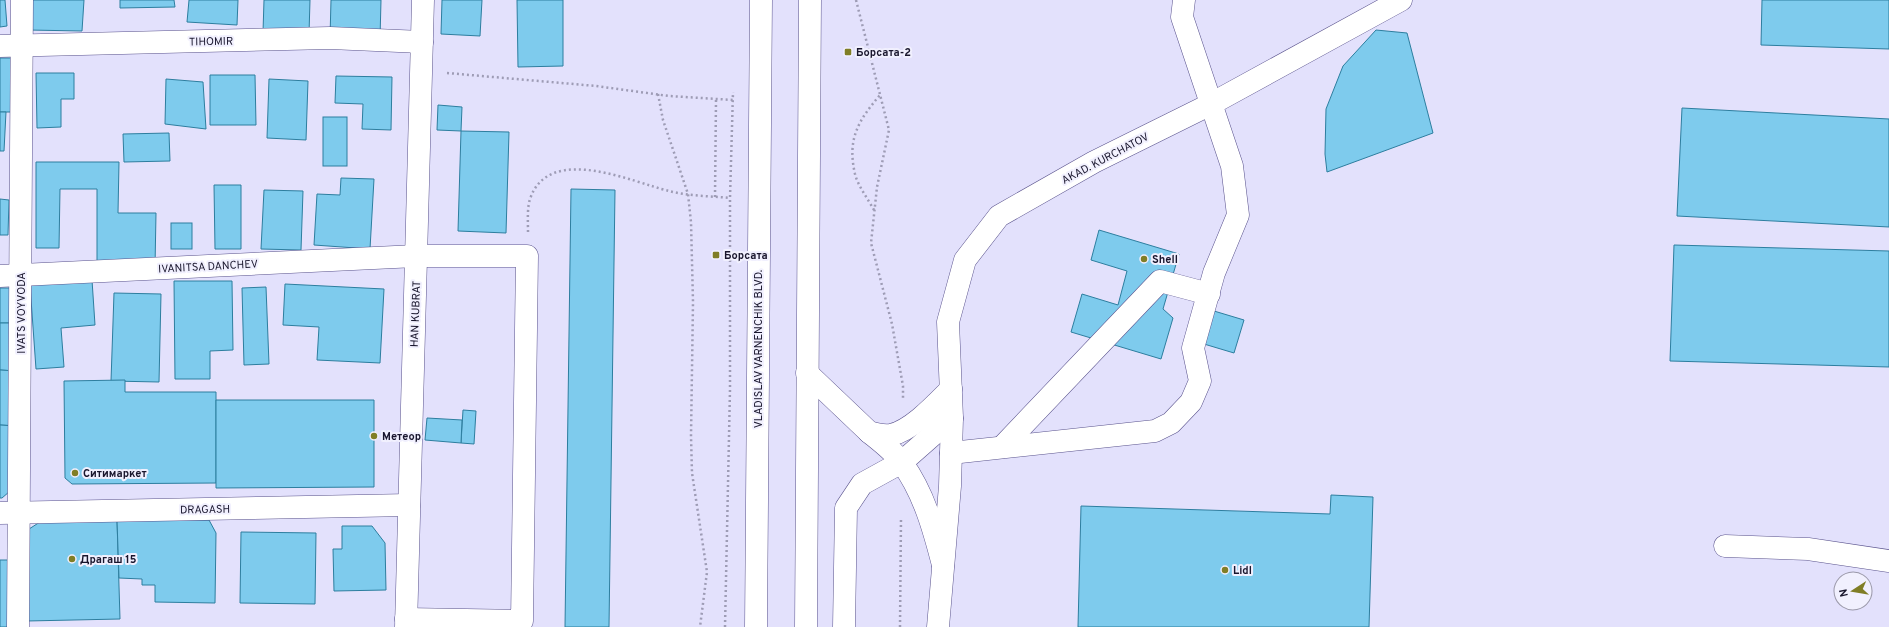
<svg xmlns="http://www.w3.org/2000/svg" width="1889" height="627" font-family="Overpass,sans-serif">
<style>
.building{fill:#7ecbed;stroke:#2d7e9f}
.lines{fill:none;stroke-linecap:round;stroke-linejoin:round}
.minor-casing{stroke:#5a538d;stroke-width:23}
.major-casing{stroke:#5a538d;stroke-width:23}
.path{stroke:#9e9cb5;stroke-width:2.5;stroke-dasharray:2 3;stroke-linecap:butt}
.minor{stroke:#fff;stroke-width:22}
.major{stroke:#fff;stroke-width:22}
.poi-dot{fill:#807e26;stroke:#f1f0fe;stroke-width:1.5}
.labels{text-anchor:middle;stroke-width:4;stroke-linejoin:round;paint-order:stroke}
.street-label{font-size:11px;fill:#19162d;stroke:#f1f0fe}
.poi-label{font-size:11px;font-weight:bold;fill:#19162d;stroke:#f1f0fe;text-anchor:start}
</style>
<rect width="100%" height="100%" fill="#e3e1fc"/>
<g class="building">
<polygon points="0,0 5,0 7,26 0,27"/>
<polygon points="29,0 84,0 82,31 28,30"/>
<polygon points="120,0 174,0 175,7 120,8"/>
<polygon points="189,0 238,0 237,25 187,22"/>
<polygon points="264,0 310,0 309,34 263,32"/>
<polygon points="331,0 381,0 380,39 330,38"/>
<polygon points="442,0 482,0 480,36 441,34"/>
<polygon points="517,0 563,0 563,66 518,67"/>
<polygon points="1762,0 1889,0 1889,49 1761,45"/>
<polygon points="1376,30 1407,33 1433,133 1327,172 1325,154 1326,109 1343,66"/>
<polygon points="0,58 20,58 19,112 0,112"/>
<polygon points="36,73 74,73 74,99 61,99 61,127 37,128"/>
<polygon points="210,75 255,75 256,125 210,125"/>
<polygon points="336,76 392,77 391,130 362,129 363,104 335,103"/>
<polygon points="166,79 203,82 206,129 165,124"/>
<polygon points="269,79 308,81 306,140 267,138"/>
<polygon points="438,105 462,107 461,131 437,130"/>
<polygon points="1682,108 1889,119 1889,227 1677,216"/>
<polygon points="0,112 6,112 4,151 0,151"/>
<rect x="323" y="117" width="24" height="49"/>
<polygon points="461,131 509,132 506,233 458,231"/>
<polygon points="169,133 170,161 124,162 123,134"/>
<polygon points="36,162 119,162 118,213 156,213 155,268 97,267 97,189 60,189 59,248 36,248"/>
<polygon points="341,178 374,179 370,249 314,245 317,194 340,195"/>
<polygon points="214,185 241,185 241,249 215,249"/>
<polygon points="571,189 615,190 609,627 565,627"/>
<polygon points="264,190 303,191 301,250 261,249"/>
<polygon points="0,199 9,200 8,235 0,235"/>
<rect x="171" y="223" width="21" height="26"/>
<polygon points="1099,230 1179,254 1163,309 1173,318 1161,359 1071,332 1082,294 1118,305 1127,271 1091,260"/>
<polygon points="1674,245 1889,251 1889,367 1670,361"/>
<polygon points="92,280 95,325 61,328 64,367 36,369 30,285"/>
<polygon points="174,281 232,281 233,350 210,351 210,379 175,379"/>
<polygon points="285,284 384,289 380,363 317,360 319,327 283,325"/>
<polygon points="266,287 269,364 244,365 242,288"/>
<polygon points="0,288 17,288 16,323 0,323"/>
<polygon points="114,293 161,294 159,382 111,381"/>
<polygon points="1214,311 1244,320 1234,353 1204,344"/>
<polygon points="0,323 16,323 14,371 0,370"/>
<polygon points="0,370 19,371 17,426 0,425"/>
<polygon points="125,380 125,392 216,392 216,483 72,484 65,478 64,381"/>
<polygon points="216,400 374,400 374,487 216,488"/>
<polygon points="463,410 476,411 474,444 461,443"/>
<polygon points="427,418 462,420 461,443 425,440"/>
<polygon points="0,425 17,426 17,485 2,498 0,498"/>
<polygon points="1331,495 1373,497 1369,627 1078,627 1081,506 1330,514"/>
<polygon points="117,520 120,619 27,621 29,529 40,522"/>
<polygon points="117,520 209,520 216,533 215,603 155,602 155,585 142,585 142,579 119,578"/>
<polygon points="342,526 372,526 385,543 386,590 334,591 333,549 342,549"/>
<polygon points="241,532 316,533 315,604 240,603"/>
<polygon points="0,560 10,560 9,627 0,627"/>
</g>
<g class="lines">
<g class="minor-casing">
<g id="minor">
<polyline points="0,46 330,38 422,42"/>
<polyline points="0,276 416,256 527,256 522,621 406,619"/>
<polyline points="1002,447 1160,281 1209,294"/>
<polyline points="951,453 1155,431 1171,423 1191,402 1200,381 1193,348 1214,273 1238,215 1232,166 1182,17 1184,0"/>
<polyline points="0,513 409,505"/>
<polyline points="1725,546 1808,549 1889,561"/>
<polyline points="18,627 22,0"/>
<polyline points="406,627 423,0"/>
<polyline points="938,627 950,486 952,418 948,322 965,260 999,216 1094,162 1211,104 1401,0"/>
</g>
</g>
<g class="major-casing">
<g id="major">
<path d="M807,373L869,432C875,434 884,436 891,435C912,430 935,405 951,389"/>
<path d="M869,432C880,441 894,451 902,463C924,493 934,530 943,565"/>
<polyline points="756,627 761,0"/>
<polyline points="806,627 810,0"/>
<polyline points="844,627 846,508 862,484 902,462 952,418"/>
</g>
</g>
<g class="path">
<polyline points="856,0 889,130 877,187 871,243 892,324 903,386 903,399"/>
<polyline points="447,73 596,86 669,96 733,100"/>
<polyline points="658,94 663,120 688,194 691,222 693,302 691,436 692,473 707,572 700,627"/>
<polyline points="715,197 716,100"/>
<path d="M874,210C868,199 858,186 855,174C847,139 858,121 880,95"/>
<path d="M528,232C528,222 527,208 530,199C549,143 632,182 669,191C688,196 710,196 730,198"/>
<polyline points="725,627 730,389 730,198 733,92"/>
<polyline points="900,627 901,518"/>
</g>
<use href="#minor" class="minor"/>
<use href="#major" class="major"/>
</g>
<g class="poi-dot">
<rect x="844" y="48" width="8" height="8" rx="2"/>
<rect x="712" y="251" width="8" height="8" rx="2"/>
<circle cx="1144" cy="259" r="4"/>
<circle cx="374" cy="436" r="4"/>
<circle cx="75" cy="473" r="4"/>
<circle cx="72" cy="559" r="4"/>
<circle cx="1225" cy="570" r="4"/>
</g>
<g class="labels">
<g class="street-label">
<text transform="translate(211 41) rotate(-1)" y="4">TIHOMIR</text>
<text transform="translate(1105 158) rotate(-28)" y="4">AKAD. KURCHATOV</text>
<text transform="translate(208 266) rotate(-3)" y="4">IVANITSA DANCHEV</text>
<text transform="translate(21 313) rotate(-90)" y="4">IVATS VOYVODA</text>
<text transform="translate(415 314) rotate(-88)" y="4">HAN KUBRAT</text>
<text transform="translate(758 349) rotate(-90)" y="4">VLADISLAV VARNENCHIK BLVD.</text>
<text transform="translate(205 509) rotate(-1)" y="4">DRAGASH</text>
</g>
<g class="poi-label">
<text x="856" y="56">Борсата-2</text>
<text x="724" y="259">Борсата</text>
<text x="1152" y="263">Shell</text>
<text x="382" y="440">Метеор</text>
<text x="83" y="477">Ситимаркет</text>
<text x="80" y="563">Драгаш 15</text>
<text x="1233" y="574">Lidl</text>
</g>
</g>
<g transform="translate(1853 591) rotate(258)"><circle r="19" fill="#f1f0fe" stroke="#9b99aa"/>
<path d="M0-3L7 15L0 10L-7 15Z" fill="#807e26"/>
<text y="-6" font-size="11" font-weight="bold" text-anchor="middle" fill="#19162d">N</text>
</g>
</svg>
